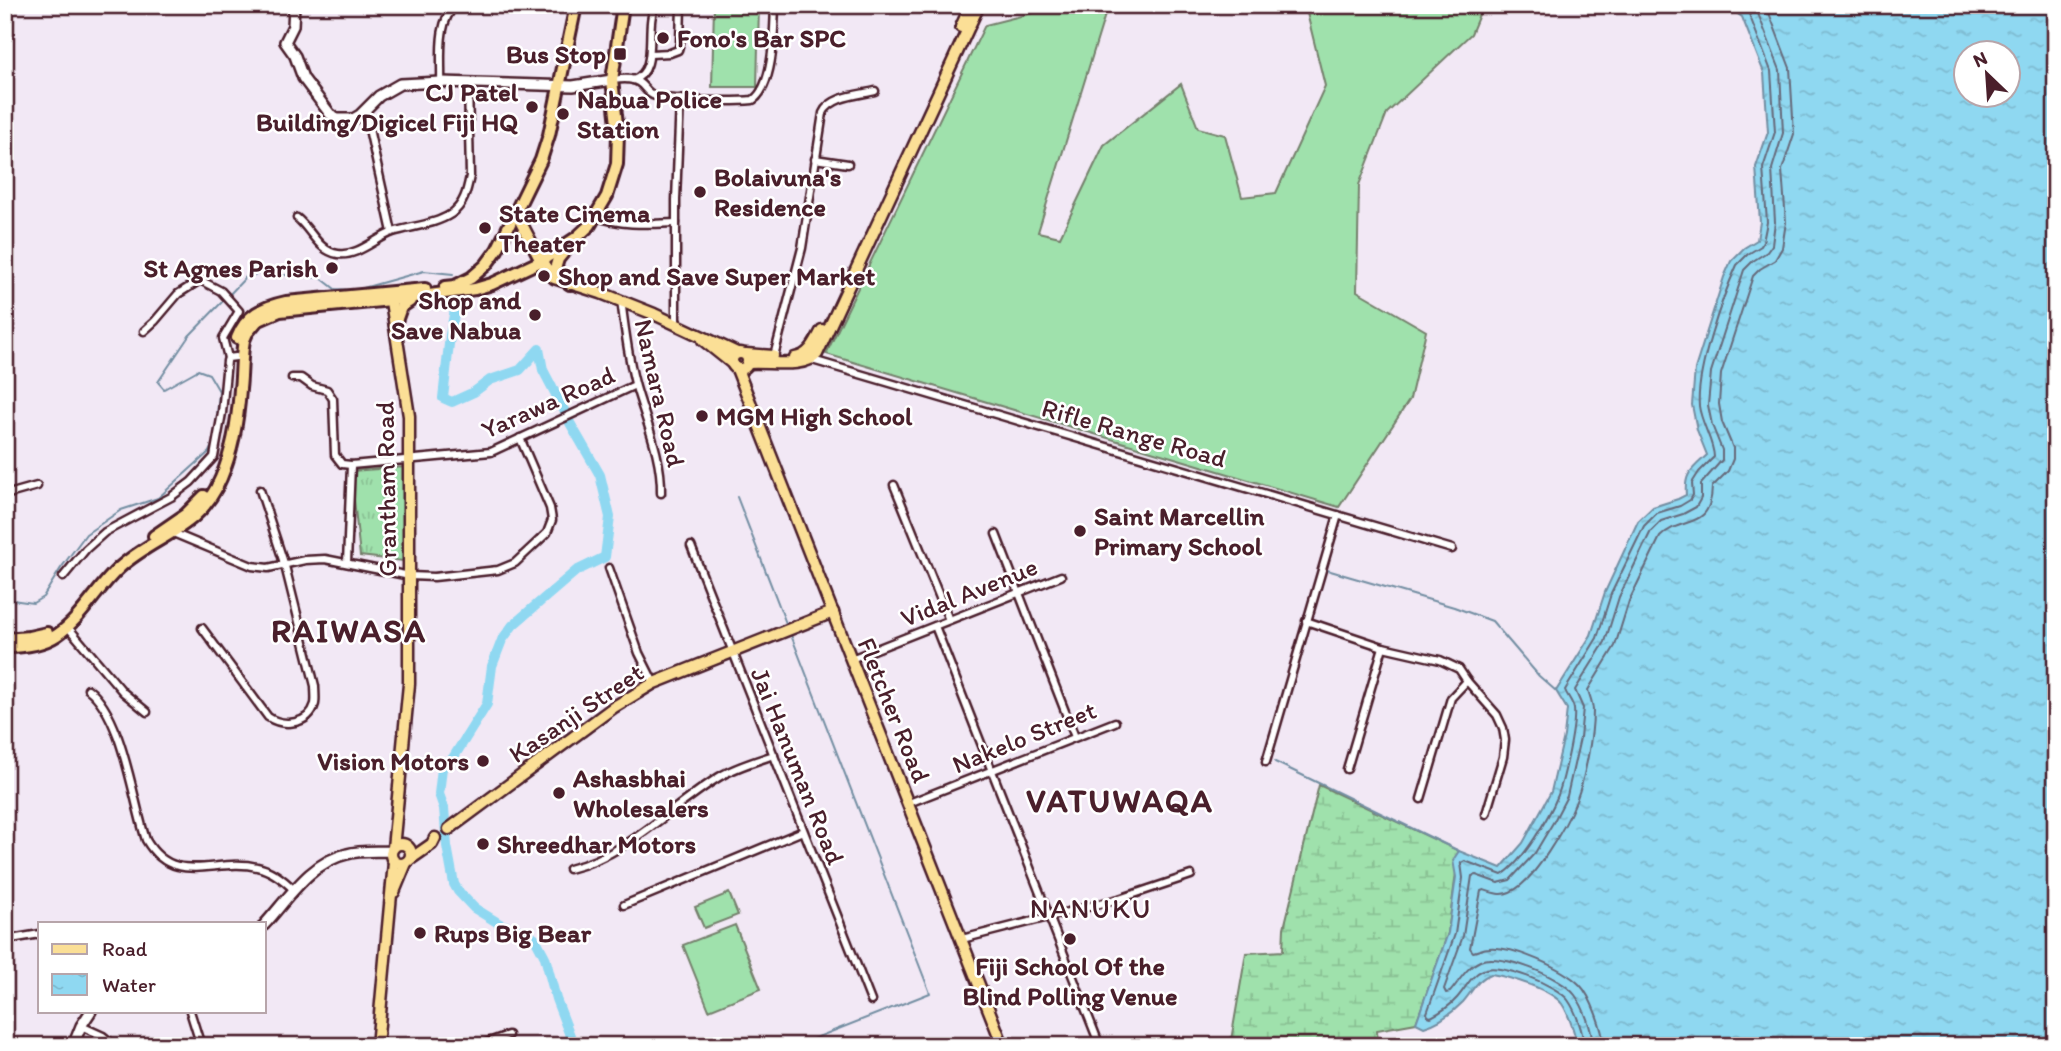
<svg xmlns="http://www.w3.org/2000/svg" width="2061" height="1051" font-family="Itim,sans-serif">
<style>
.grass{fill:#9fe1ac;stroke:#74806c;stroke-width:2}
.wetland{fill:url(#wetland-marsh);stroke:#74806c;stroke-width:2}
.park{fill:url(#park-tufts);stroke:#74806c;stroke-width:2}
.water{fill:url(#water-ripples);stroke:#738ea2;stroke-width:2;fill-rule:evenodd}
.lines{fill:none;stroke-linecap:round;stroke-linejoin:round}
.shore{stroke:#66697a;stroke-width:2}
.stream{stroke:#738ea2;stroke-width:2}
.river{stroke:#8fd8f1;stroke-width:10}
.street-casing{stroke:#4a1f2b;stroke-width:11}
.secondary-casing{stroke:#4a1f2b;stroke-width:14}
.primary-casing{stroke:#4a1f2b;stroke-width:15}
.highway-casing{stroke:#4a1f2b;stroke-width:16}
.street{stroke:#fff;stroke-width:6}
.secondary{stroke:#fff;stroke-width:9}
.primary{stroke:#fbdf96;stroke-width:10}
.highway{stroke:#fbdf96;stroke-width:10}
.poi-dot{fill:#4a1f2b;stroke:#fff;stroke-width:2.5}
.labels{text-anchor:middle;stroke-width:5;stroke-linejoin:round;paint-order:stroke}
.poi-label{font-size:26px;font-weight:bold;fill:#4a1f2b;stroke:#fff;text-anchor:start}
.street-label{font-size:26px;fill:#4a1f2b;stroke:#fff}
.neighbourhood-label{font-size:28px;letter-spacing:2px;fill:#4a1f2b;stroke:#fff}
.district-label{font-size:33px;font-weight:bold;letter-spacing:2px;fill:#4a1f2b;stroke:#fff}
</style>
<defs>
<pattern id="wetland-marsh" width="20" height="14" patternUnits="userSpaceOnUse" patternTransform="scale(1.75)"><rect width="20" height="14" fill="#9fe1ac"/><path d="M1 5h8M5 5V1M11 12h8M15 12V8" fill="none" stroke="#8ac194"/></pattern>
<pattern id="park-tufts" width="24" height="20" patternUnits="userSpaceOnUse" patternTransform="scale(1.75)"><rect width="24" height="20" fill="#9fe1ac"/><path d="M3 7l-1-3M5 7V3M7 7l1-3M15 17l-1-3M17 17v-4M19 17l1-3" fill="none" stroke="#8ac194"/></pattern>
<pattern id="water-ripples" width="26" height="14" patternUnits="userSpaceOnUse" patternTransform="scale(1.75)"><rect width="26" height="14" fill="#8fd8f1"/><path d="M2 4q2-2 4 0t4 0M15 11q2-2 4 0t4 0" fill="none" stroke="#7db9cf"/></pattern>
</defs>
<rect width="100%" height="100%" fill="#f2e8f5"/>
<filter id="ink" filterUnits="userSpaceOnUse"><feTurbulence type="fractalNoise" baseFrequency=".0143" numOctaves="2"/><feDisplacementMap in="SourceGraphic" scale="14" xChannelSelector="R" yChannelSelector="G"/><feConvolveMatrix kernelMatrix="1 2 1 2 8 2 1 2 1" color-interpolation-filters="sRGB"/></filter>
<g filter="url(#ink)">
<g class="grass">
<polygon points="714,5 759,5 757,87 712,87"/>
<polygon points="1064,5 1108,5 1038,232 1060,237 1104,145 1181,84 1198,128 1225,135 1242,197 1276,193 1325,86 1305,5 1483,5 1471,34 1387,113 1359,185 1357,291 1426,331 1410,399 1339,507 826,354 985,25"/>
<polygon points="729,893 738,915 704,928 695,907"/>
<polygon points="735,925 761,989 709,1010 683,945"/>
</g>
<polygon class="wetland" points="1319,785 1459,851 1448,933 1416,1023 1377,1030 1378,1046 1230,1046 1246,953 1283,951 1284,928"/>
<polygon class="park" points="405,467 403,561 360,556 351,471"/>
<path class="water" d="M1716,5H2056V1046H1578C1574,1033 1570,1015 1562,1004C1551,989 1509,977 1491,974C1477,979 1472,992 1463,1002C1452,1013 1439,1023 1424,1027L1416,1023L1448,933L1456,877L1453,860L1459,851L1501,868L1523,843L1551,792L1564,736L1567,709L1556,691L1591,635L1605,592L1638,521L1653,507L1678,499L1686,495C1684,473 1692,469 1707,455L1697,430L1692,405L1695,369L1724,277L1731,261L1744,248L1757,240L1760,222L1756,167L1768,132L1764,73L1742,17L1729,8ZM1966,52H2008V94H1966Z"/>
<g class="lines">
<g class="shore">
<path d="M1584,1046C1583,1032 1576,1011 1568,1000C1557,985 1499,962 1483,970C1471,975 1466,988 1457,998C1450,1006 1441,1012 1431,1017L1428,1016L1427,1013L1455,934L1463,878L1461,863L1465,861L1502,875C1523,862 1549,817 1558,795C1564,778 1576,726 1574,709C1573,702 1567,696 1565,690L1597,638L1611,594L1644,526L1657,513L1680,506L1690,500L1693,495L1692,483L1699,472L1714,457C1714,442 1701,423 1699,406C1696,371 1722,298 1737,265L1748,254L1761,246L1763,242L1767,222L1763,168L1775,132L1771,71L1749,14L1738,5"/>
<path d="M1593,1046C1592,1030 1584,1007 1575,995C1562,977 1500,952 1480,961C1466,967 1459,982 1450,992L1446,993L1444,989L1463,936L1472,876L1476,875L1498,883L1510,880L1535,853L1554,821L1567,796L1580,738L1583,708L1575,690L1605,642L1619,597L1651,531L1661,521L1683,514L1696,507L1701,498V484L1722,460V450L1712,425L1708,405L1711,372L1744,270L1753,261L1767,252L1772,245L1775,222L1772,169L1783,133L1780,70L1757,11L1753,5"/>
<path d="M1604,1046C1603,1030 1591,996 1580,985C1563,968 1513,946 1489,948C1484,948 1478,951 1473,952L1470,948L1481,891L1484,890C1493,893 1501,896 1510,892C1533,884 1567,824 1576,801C1585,778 1593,736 1593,711C1593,703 1590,697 1588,690L1615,646L1629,601L1660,537C1681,515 1711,532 1712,487L1728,471L1733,459V448L1722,422L1719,404L1721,374L1753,276L1760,269L1775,260L1782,248L1786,222L1782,170L1794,134L1790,68L1766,5"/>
</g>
<g class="stream">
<polyline points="228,296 246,277 261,273 321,278 335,289 356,290 424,271 453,274"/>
<polyline points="216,428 219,391 209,374 198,370 164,389 158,382 189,336 224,300"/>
<polyline points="737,497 787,626"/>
<polyline points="1327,570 1454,607 1492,621 1539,676 1556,691"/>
<polyline points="5,599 33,603 43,597 61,568 86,534 121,510 158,498 209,452 214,441"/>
<polyline points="791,635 930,993 795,1046"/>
<polyline points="1275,762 1459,851"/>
</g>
<g class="river">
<polyline points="457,300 450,335 443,398 452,402 474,392 490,380 520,370 539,349 543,370 565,412"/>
<polyline points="570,423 600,475 610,517 605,557 576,571 513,625 502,640 492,666 487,704 453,758 442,768 439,794 444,808 447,846 454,884 458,891 474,908 500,924 527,933 535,938 545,957 556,999 574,1046"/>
</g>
<g class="street-casing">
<g id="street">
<polyline points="650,54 670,53 678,50 680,43 681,5"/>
<path d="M612,80C620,79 631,77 638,82C645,86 647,94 655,96C675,101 731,102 753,100C774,86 774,29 775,5"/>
<path d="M633,80C661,71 643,24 656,5"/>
<path d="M441,82C442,59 436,22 456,5"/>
<polyline points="365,111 392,232"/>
<polyline points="815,159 848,164"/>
<path d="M595,216C622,226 648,224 676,223"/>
<path d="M297,218C311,229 318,251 338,254C357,257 376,238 393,232C412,226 434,225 451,214C464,205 467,191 470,176L468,83"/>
<path d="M621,300C625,329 628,359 636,387C646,422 662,456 661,493"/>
<polyline points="676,324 676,200 680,99"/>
<polyline points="144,331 155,321 178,294 200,280 221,291 239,311 223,338 228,358"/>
<path d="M774,356L802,248L823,113C831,96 859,95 875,91"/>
<polyline points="809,359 1452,549"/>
<polyline points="292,378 301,378 312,386 327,390 333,399 335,455 342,464 351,465 491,452 635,385"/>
<polyline points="894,485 949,620"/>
<polyline points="5,495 37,486"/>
<polyline points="173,533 252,566 268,568 305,560 325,559 410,576 434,577 498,570 515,563 547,533 552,520 550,508 520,438"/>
<polyline points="996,534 1075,737"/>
<polyline points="691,546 871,1001"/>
<polyline points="347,563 351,465"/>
<polyline points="609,568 639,653 654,683"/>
<polyline points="63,577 86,549 105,532 171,497 191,482 214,457 222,413 227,361 228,358 236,357"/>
<polyline points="1306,621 1383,647 1440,660 1459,669 1467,681 1497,715 1503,728 1505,740 1503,757 1486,814"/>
<polyline points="67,626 123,692 147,712"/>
<polyline points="935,626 1100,1046"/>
<path d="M202,628L268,717C283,727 309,725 315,704C316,699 315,692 315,686L285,566L260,490"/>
<polyline points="851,659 1061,576"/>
<path d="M88,689C123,716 132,798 146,840C174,888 216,857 257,867C272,870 284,880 294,890"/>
<polyline points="1266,762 1338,515"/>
<polyline points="1347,769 1383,647"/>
<polyline points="1421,799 1451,698 1467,681"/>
<polyline points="909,803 1115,722"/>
<path d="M569,869C628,855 669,808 719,777C735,767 756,761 774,755"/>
<polyline points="624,905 803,831"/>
<polyline points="962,939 1119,899 1191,875"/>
<polyline points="5,940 40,934"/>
<polyline points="190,1011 201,1046"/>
<polyline points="81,1026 103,1036 115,1046"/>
<polyline points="478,1046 508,1035"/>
</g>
</g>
<g class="secondary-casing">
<g id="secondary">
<polyline points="294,5 293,26 285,42 295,56 303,78 330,114 337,119 353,119 360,115 379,96 400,84 441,82 573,86 612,80"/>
<path d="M264,925C288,899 310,862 347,854C361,850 377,852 391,851"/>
<polyline points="73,1046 81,1026 91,1011"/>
</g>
</g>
<g class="primary-casing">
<g id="primary">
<polyline points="961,27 971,5"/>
<polyline points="515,211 541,261 554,278 601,293 654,314 737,353"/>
<polyline points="390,295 409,416 409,684 393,848"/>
<polyline points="703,340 733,364"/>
<circle cx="740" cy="361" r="8"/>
<polyline points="746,354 773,356"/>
<path d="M795,358C810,356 815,342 822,330"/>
<path d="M748,363C768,361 804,369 817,354L979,5"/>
<polyline points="737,369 1003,1046"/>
<polyline points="449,829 614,707 654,683 833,612"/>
<circle cx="401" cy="854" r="10"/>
<polyline points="409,860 432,844 435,838"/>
<polyline points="394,892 406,863"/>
<polyline points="377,1046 394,862"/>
</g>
</g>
<g class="highway-casing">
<g id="highway">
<polyline points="567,248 558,259 555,269 558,275 570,284"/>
<polyline points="445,287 455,286 471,278 486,265 497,250 541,160 549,135 576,5"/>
<polyline points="395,324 401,307 410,301"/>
<path d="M237,338C246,315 263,307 286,302L425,289"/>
<polyline points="154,536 186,514 204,496"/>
<polyline points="5,639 29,637 47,633"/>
<path d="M5,647C23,647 42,645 57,635C82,618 97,588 119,568C156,534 199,531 221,478C233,450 238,418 240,389C242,372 241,356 244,340L247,333L257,321L280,311L391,300L475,289L492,284L541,261L576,238L590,225L607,196L617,164L618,133L612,80L623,5"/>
</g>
</g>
<use href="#street" class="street"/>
<use href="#secondary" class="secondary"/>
<use href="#primary" class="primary"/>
<use href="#highway" class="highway"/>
</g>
</g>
<g class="poi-dot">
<circle cx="663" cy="38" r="7"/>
<rect x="613" y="47" width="14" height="14" rx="3.5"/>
<circle cx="532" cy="107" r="7"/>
<circle cx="563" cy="114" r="7"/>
<circle cx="700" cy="192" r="7"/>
<circle cx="485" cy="228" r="7"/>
<circle cx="332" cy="268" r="7"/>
<circle cx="544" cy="276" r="7"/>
<circle cx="535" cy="315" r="7"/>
<circle cx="702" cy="416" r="7"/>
<circle cx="1080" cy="531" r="7"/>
<circle cx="483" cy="761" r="7"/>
<circle cx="559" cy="793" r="7"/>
<circle cx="483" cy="844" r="7"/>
<circle cx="420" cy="933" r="7"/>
<circle cx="1070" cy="939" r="7"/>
</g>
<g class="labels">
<g class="poi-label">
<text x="677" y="47">Fono's Bar SPC</text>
<text x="606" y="63" text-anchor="end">Bus Stop</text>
<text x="518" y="101" text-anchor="end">CJ Patel<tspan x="518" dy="30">Building/Digicel Fiji HQ</tspan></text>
<text x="577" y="108">Nabua Police<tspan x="577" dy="30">Station</tspan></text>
<text x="714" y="186">Bolaivuna's<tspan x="714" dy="30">Residence</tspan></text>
<text x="499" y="222">State Cinema<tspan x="499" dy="30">Theater</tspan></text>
<text x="318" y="277" text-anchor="end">St Agnes Parish</text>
<text x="558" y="285">Shop and Save Super Market</text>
<text x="521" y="309" text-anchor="end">Shop and<tspan x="521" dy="30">Save Nabua</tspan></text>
<text x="716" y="425">MGM High School</text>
<text x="1094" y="525">Saint Marcellin<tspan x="1094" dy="30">Primary School</tspan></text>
<text x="469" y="770" text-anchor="end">Vision Motors</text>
<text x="573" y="787">Ashasbhai<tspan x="573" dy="30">Wholesalers</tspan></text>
<text x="497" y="853">Shreedhar Motors</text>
<text x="434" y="942">Rups Big Bear</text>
<text x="1070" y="975" text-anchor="middle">Fiji School Of the<tspan x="1070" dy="30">Blind Polling Venue</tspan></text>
</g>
<g class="street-label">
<text transform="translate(660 393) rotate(77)" y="9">Namara Road</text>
<text transform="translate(548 402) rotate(-24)" y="9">Yarawa Road</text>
<text transform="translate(1134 433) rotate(16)" y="9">Rifle Range Road</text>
<text transform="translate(386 489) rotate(-91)" y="9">Grantham Road</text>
<text transform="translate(969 592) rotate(-22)" y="9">Vidal Avenue</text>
<text transform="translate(894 710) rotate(68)" y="9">Fletcher Road</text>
<text transform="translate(576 713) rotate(-34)" y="9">Kasanji Street</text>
<text transform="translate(1024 737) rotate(-22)" y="9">Nakelo Street</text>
<text transform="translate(798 766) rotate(68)" y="9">Jai Hanuman Road</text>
</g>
<g class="neighbourhood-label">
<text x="1091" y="918">NANUKU</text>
</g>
<g class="district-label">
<text x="349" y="642">RAIWASA</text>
<text x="1120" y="812">VATUWAQA</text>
</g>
</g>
<rect width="2061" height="1051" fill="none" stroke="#fff" stroke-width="28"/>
<rect x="14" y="14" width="2033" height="1023" fill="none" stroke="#4a1f2b" stroke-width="2.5" filter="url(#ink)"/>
<rect x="38" y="922" width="228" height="91" fill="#ffffff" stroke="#b7a5aa" stroke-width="2"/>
<rect x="52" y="944" width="35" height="10" fill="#fbdf96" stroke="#b7a5aa" stroke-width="2"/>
<text x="102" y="956" font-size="21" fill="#4a1f2b">Road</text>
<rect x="52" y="974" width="35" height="21" fill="url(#water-ripples)" stroke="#b7a5aa" stroke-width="2"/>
<text x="102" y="992" font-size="21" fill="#4a1f2b">Water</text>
<g transform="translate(1987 74) rotate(335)"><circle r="33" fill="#ffffff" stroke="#b7a5aa" stroke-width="2"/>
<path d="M0-5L12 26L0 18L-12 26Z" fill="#4a1f2b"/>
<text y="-10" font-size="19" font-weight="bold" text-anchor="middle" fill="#4a1f2b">N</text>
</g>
</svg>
